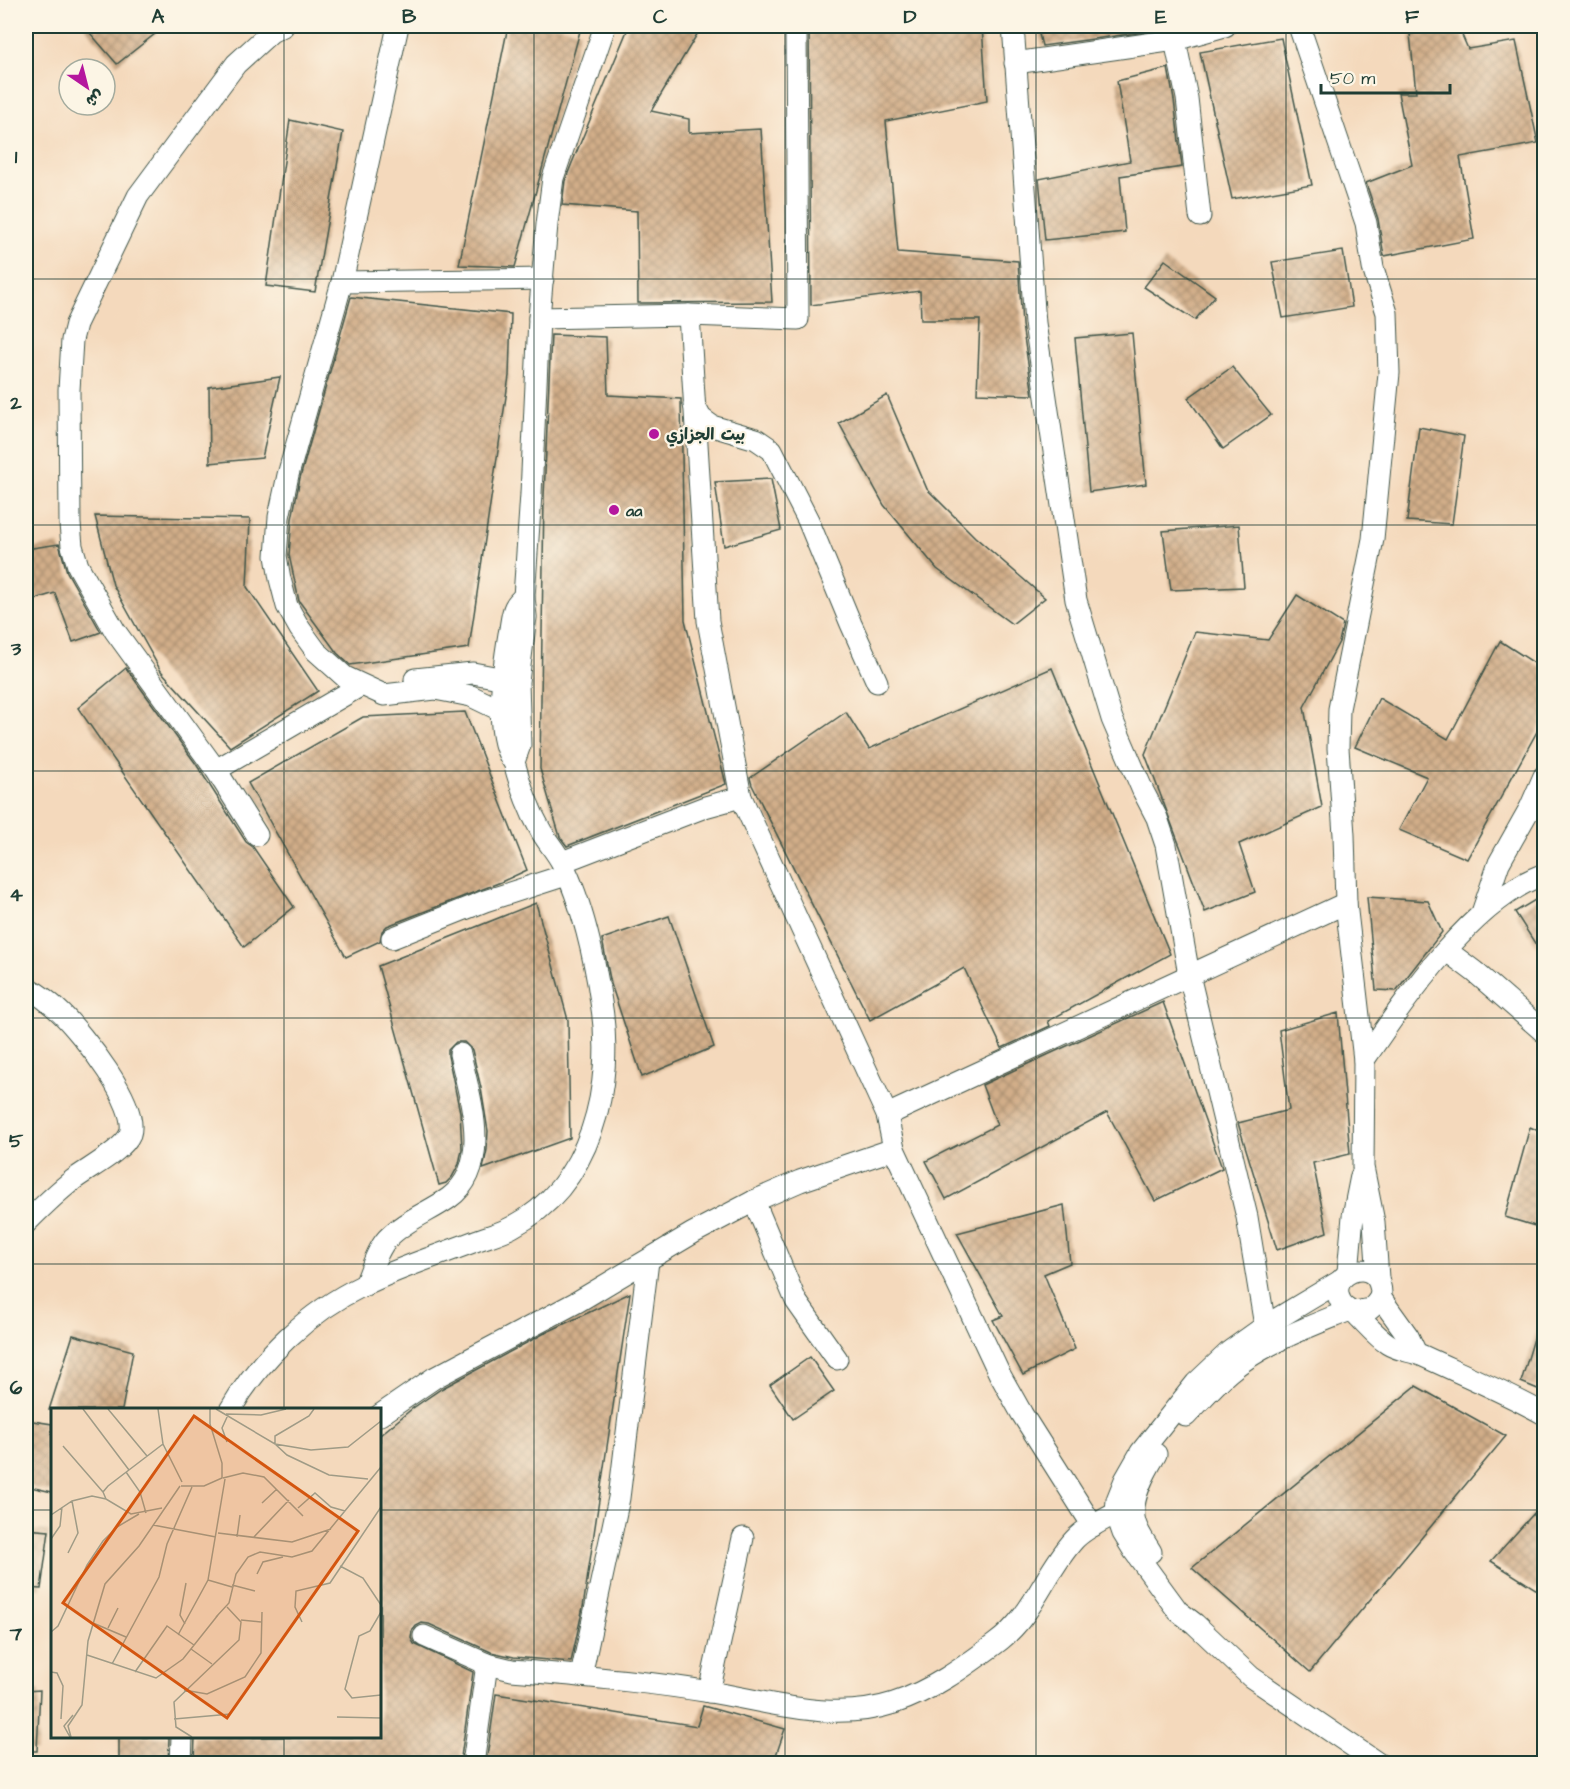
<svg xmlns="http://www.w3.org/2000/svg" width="1570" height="1789" font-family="'Architects Daughter','Playpen Sans Arabic',sans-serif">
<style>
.building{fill:url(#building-cross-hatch)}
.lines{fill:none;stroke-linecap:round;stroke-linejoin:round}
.minor-casing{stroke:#3f5448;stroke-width:23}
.minor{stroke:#fff;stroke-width:21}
.grid{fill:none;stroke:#1f3d34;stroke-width:1.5;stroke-opacity:0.55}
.poi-dot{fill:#b5179e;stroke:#fcf5e5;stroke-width:2}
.labels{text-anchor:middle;stroke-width:4.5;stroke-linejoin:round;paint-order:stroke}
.poi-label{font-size:16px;font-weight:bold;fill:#1f3d34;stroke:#fcf5e5;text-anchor:start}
.inset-road{fill:none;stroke:#9f9b86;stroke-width:1.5}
.view{fill:#d45610;fill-opacity:0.15;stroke:#d45610;stroke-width:3}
.inset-edge{fill:none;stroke:#1f3d34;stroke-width:3}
.neatline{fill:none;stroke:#1f3d34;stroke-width:2}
.grid-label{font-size:20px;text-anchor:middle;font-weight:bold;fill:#1f3d34}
</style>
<defs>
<pattern id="building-cross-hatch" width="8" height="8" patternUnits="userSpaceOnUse" patternTransform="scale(1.5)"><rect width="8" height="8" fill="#d2ae89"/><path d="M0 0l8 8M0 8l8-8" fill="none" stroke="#aa8f71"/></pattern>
</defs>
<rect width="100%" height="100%" fill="#fcf5e5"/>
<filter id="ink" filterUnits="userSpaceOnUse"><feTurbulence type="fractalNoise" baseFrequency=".0167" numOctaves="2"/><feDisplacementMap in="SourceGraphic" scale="12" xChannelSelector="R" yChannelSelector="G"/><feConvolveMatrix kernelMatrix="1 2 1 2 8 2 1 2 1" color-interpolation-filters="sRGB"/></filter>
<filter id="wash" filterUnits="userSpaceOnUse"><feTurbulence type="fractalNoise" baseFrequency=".008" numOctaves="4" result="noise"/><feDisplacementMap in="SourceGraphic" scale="24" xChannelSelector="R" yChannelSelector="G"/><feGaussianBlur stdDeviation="1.35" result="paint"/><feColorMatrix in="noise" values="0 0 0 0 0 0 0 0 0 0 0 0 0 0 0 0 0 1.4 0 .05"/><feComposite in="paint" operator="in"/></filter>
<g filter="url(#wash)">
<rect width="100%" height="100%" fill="#f4d9bc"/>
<g id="blocks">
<g class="building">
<polygon points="84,26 165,26 117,64"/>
<polygon points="508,26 556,26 580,31 515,267 459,265"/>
<polygon points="629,26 702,26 651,111 689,119 689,133 761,129 772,302 638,303 637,211 562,205 565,181 572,163"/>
<polygon points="809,26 982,26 987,101 886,121 898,252 1018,261 1022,325 1033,395 977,393 980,320 921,320 920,291 811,305"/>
<polygon points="1037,26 1144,26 1144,32 1042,46"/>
<polygon points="1458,26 1468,49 1516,41 1538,143 1460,157 1474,239 1384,256 1378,219 1366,183 1412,165 1398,93 1416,93 1410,34"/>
<polygon points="1281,38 1312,185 1232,199 1200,52"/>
<polygon points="1168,68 1174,100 1182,167 1120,176 1125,232 1045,240 1039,179 1130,161 1117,81"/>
<polygon points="290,120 343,132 315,292 266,286"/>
<polygon points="1343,251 1352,307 1283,318 1272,262"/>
<polygon points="1165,260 1215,296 1195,320 1144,287"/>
<polygon points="351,297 511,314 509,376 469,648 350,665 337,653 299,601 289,555 292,519 300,478"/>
<polygon points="1132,333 1146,484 1089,492 1075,338"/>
<polygon points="551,335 606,337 608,395 681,399 685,620 726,784 567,846 560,837 540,769 544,496"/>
<polygon points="1232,367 1271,415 1223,449 1188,398"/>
<polygon points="280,377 262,458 210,463 209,387"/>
<polygon points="887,395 927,489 975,537 1045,598 1012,624 937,569 884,505 839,423"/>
<polygon points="1419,427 1464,436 1452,524 1407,521"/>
<polygon points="771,479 781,530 724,546 715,482"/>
<polygon points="95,516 250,519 247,587 318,691 230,747 161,671 113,585"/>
<polygon points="1239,525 1244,587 1171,590 1163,531"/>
<polygon points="59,544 67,572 101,632 73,642 55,593 26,602 26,549"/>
<polygon points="1297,595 1343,624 1339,642 1304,707 1322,807 1239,844 1255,892 1205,912 1145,754 1195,632 1268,640"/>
<polygon points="1500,641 1545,670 1545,717 1467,859 1399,830 1427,777 1355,747 1379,698 1448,739"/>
<polygon points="126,668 196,764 246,842 253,847 294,907 244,947 78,708"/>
<polygon points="1052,668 1170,954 1048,1021 1050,1026 1002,1048 964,968 870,1020 752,785 750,778 846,712 869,749"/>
<polygon points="465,712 527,870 501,882 387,926 382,931 380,941 346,957 248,783 363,717"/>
<polygon points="1545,894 1545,959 1515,912"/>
<polygon points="1367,897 1428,901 1442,932 1396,991 1376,990"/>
<polygon points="536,903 568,1020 570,1138 483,1169 487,1150 488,1131 481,1088 472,1050 464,1042 456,1042 448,1050 448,1056 460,1112 462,1149 459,1164 452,1177 446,1183 439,1185 378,966"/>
<polygon points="669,916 714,1047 642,1077 611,984 602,939"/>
<polygon points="1163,1002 1222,1168 1155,1201 1107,1112 946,1199 926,1161 997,1125 982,1085"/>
<polygon points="1338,1013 1350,1154 1313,1163 1327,1232 1277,1250 1238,1123 1289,1110 1279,1030"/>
<polygon points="1530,1127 1545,1134 1545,1229 1505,1217"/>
<polygon points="1064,1205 1070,1263 1044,1274 1075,1349 1023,1375 993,1320 1003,1316 957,1233"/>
<polygon points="630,1293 583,1607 571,1662 514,1657 491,1652 429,1624 422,1623 416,1626 412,1631 411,1638 414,1644 473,1672 460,1764 194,1764 195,1737 380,1737 380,1435 413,1408 441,1389 545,1333"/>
<polygon points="1541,1315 1545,1315 1545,1392 1521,1382"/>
<polygon points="73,1335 133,1351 122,1410 49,1410"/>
<polygon points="810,1357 834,1391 793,1419 770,1385"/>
<polygon points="1416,1386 1506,1436 1310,1672 1192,1568"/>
<polygon points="26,1420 52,1424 52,1492 26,1486"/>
<polygon points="1545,1501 1545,1595 1491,1561"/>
<polygon points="26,1529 49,1531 41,1589 26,1588"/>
<polygon points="40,1690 37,1751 26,1751 26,1691"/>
<polygon points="496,1694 697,1726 703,1706 785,1729 773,1764 486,1764"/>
<polygon points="119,1737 169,1737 168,1764 119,1764"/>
</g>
</g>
</g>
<g filter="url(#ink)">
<use href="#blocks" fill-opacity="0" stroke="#3f5448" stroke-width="1.5"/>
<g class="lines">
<g class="minor-casing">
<g id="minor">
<polyline points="398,26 342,282 288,475 279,517 276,556 280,579 287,606 300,629 316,651 345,677 384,695 435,689 471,696 502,711"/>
<polyline points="1013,26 1035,323 1076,600 1112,719 1143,791 1157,818 1166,845 1189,975 1247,1217 1265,1326"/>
<polyline points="1299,26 1366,223 1373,268 1387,313 1389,373 1373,539 1339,709 1338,748 1344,835 1346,903 1364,1060 1363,1167 1374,1222 1378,1278"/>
<polyline points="1175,40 1187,98 1200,216"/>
<polyline points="1015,63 1175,40 1225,26"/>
<polyline points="342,282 543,279"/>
<polyline points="689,315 708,621 741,797 887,1115 894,1149 999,1373 1022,1414 1093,1526"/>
<polyline points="539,318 689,315 798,319 796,26"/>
<polyline points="694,405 701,418 712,426 756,439 772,450 808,520 851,624 877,682"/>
<polyline points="415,679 473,673 515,681"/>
<polyline points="514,762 520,745 518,682 526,617 524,597 531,494 539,318 547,224 553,178 605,26"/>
<polyline points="216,770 360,686"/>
<polyline points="257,835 216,770 115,631 78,566 72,546 70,524 69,390 72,340 76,324 138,196 236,64 271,32 283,26"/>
<polyline points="562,862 705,807 741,797"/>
<polyline points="1482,913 1499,863 1530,808 1544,776"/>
<polyline points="392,938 485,901 566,875"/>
<polyline points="1447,951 1475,972 1544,1032"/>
<path d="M26,987C39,994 51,1003 62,1014C82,1034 140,1105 130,1134C123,1151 87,1169 73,1180C56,1193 41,1208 26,1223"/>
<path d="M1364,1060C1407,997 1472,901 1544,874"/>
<polyline points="887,1115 1346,903"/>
<polyline points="754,1201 796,1301 837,1359"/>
<polyline points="1348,1272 1353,1216 1361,1176"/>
<polyline points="1340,1281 1265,1326 1230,1351 1196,1383 1141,1452 1125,1480 1117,1500 1116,1513 1123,1533 1134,1551 1178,1611 1195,1624 1251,1677 1379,1764"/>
<path d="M365,1285C371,1271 377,1250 387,1239C404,1221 429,1212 449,1198C493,1166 470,1098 460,1054"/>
<polyline points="1380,1297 1408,1336 1416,1353"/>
<path d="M1355,1312L1370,1309C1378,1303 1383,1296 1380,1286C1373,1255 1325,1274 1341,1302C1345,1309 1353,1310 1358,1316C1368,1326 1377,1337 1388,1344C1399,1351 1412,1351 1423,1356C1464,1375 1505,1392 1544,1414"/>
<path d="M230,1410C261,1357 308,1312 364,1285C400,1267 440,1255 478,1240C489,1236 501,1233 512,1227C592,1185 615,1085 601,1002C595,960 582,902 562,863C556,851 546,841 540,829C528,808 520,785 514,762C492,739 504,664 509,634C511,626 511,615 515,607C517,603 520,600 524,597"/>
<polyline points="380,1415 434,1378 577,1302 693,1233 754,1201 800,1181 894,1149"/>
<path d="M1186,1416C1200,1401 1214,1385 1229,1372C1263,1343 1309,1327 1350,1310"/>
<path d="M1151,1552C1145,1542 1138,1533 1135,1522C1129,1500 1145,1472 1156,1454"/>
<path d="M424,1636L487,1664L512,1670C578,1676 645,1681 710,1692C770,1702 833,1723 894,1703C931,1691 964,1667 995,1644C1034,1616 1044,1573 1074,1540C1085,1528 1102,1521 1116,1513"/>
<polyline points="581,1676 619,1498 648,1261"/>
<polyline points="709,1692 743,1538"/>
<polyline points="181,1764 182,1736"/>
<polyline points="473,1764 487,1664"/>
</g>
</g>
<use href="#minor" class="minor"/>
</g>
</g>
<path class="grid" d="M284,26V1410M534,26V1764M785,26V1764M1036,26V1764M1286,26V1764M26,279H1544M26,525H1544M26,771H1544M26,1018H1544M26,1264H1544M26,1510H52M380,1510H1544M284,1736V1764"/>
<g class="poi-dot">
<circle cx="654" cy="434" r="6"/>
<circle cx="614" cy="510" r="6"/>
</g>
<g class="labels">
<g class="poi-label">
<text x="666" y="440">بيت الجزازي</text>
<text x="626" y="516">aa</text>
</g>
</g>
<g transform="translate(51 1408)">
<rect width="330" height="330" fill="#f4d9bc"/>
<path class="inset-road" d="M32,1L78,62M57,1L96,48M107,1L112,36L131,74M165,1L224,36L260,42L297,39L330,13M263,1L258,8L224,28V36L236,47L278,67L317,71M175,6L210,7L235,1M176,34L171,20L177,7M12,38L52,84M75,64L89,84L95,105M172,70L192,65L213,69L252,108M130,78H153L171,70V55L159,16V1M55,91L52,84L57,78L112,36M211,95L226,81M247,100L264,85L280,99L294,103M0,107L21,93L41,88L55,91L80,106L111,100M102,117L165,129M167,125L241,134L280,121M186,129L189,107M202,130L238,92M0,131L9,118L11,99M17,145L27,125L21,93M289,158L312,170L330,197M206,166L212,154L232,149M157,172L181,179M181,177L204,183M330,204L319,223L308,228L294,281L301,290L330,287M165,209L178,195L185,166L197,149L209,144L241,149L261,143L330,59M190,212L210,214M251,214L244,199L245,183L279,175L330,99M42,215L75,229M134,216L129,207L135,175M57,220L67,200M0,224L7,218L36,157L52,133L66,119L88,106M127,227L157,172L174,71M140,241L161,256M36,247L105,270L132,251L167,207M61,256L108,169L116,136L141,79M0,264L6,265L12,278L10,311M84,264L116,218L143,237M133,282L156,286L194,269L210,245L211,204M286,309L330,310M123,311L180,306M19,329L13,318L22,307M20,329L17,318L31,297L37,233L54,176L88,138L129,78M141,329L125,319L123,294L188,232L190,214L176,199"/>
<path class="view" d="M143,8L307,123L176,310L12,195Z"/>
<rect width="330" height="330" class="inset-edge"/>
</g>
<rect width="1570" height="1789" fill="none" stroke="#fcf5e5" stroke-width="66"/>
<g transform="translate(87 87) rotate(145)"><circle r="28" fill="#fcf5e5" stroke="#a4ab9e" stroke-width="1.5"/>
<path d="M0-4.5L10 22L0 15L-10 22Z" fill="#b5179e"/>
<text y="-9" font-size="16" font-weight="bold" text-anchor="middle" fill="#1f3d34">ش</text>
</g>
<path d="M1321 84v9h129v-9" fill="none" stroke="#1f3d34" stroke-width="3"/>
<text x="1330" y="84" font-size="18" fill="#1f3d34" stroke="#fcf5e5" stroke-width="4.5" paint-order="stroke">50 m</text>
<rect x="33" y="33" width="1504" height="1723" class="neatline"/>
<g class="grid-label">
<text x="158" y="23">A</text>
<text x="409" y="23">B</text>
<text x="660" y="23">C</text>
<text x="910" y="23">D</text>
<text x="1161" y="23">E</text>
<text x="1412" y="23">F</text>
<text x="16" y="163">1</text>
<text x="16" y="409">2</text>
<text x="16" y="655">3</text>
<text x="16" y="901">4</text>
<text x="16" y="1147">5</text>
<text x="16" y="1394">6</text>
<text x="16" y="1640">7</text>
</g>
</svg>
